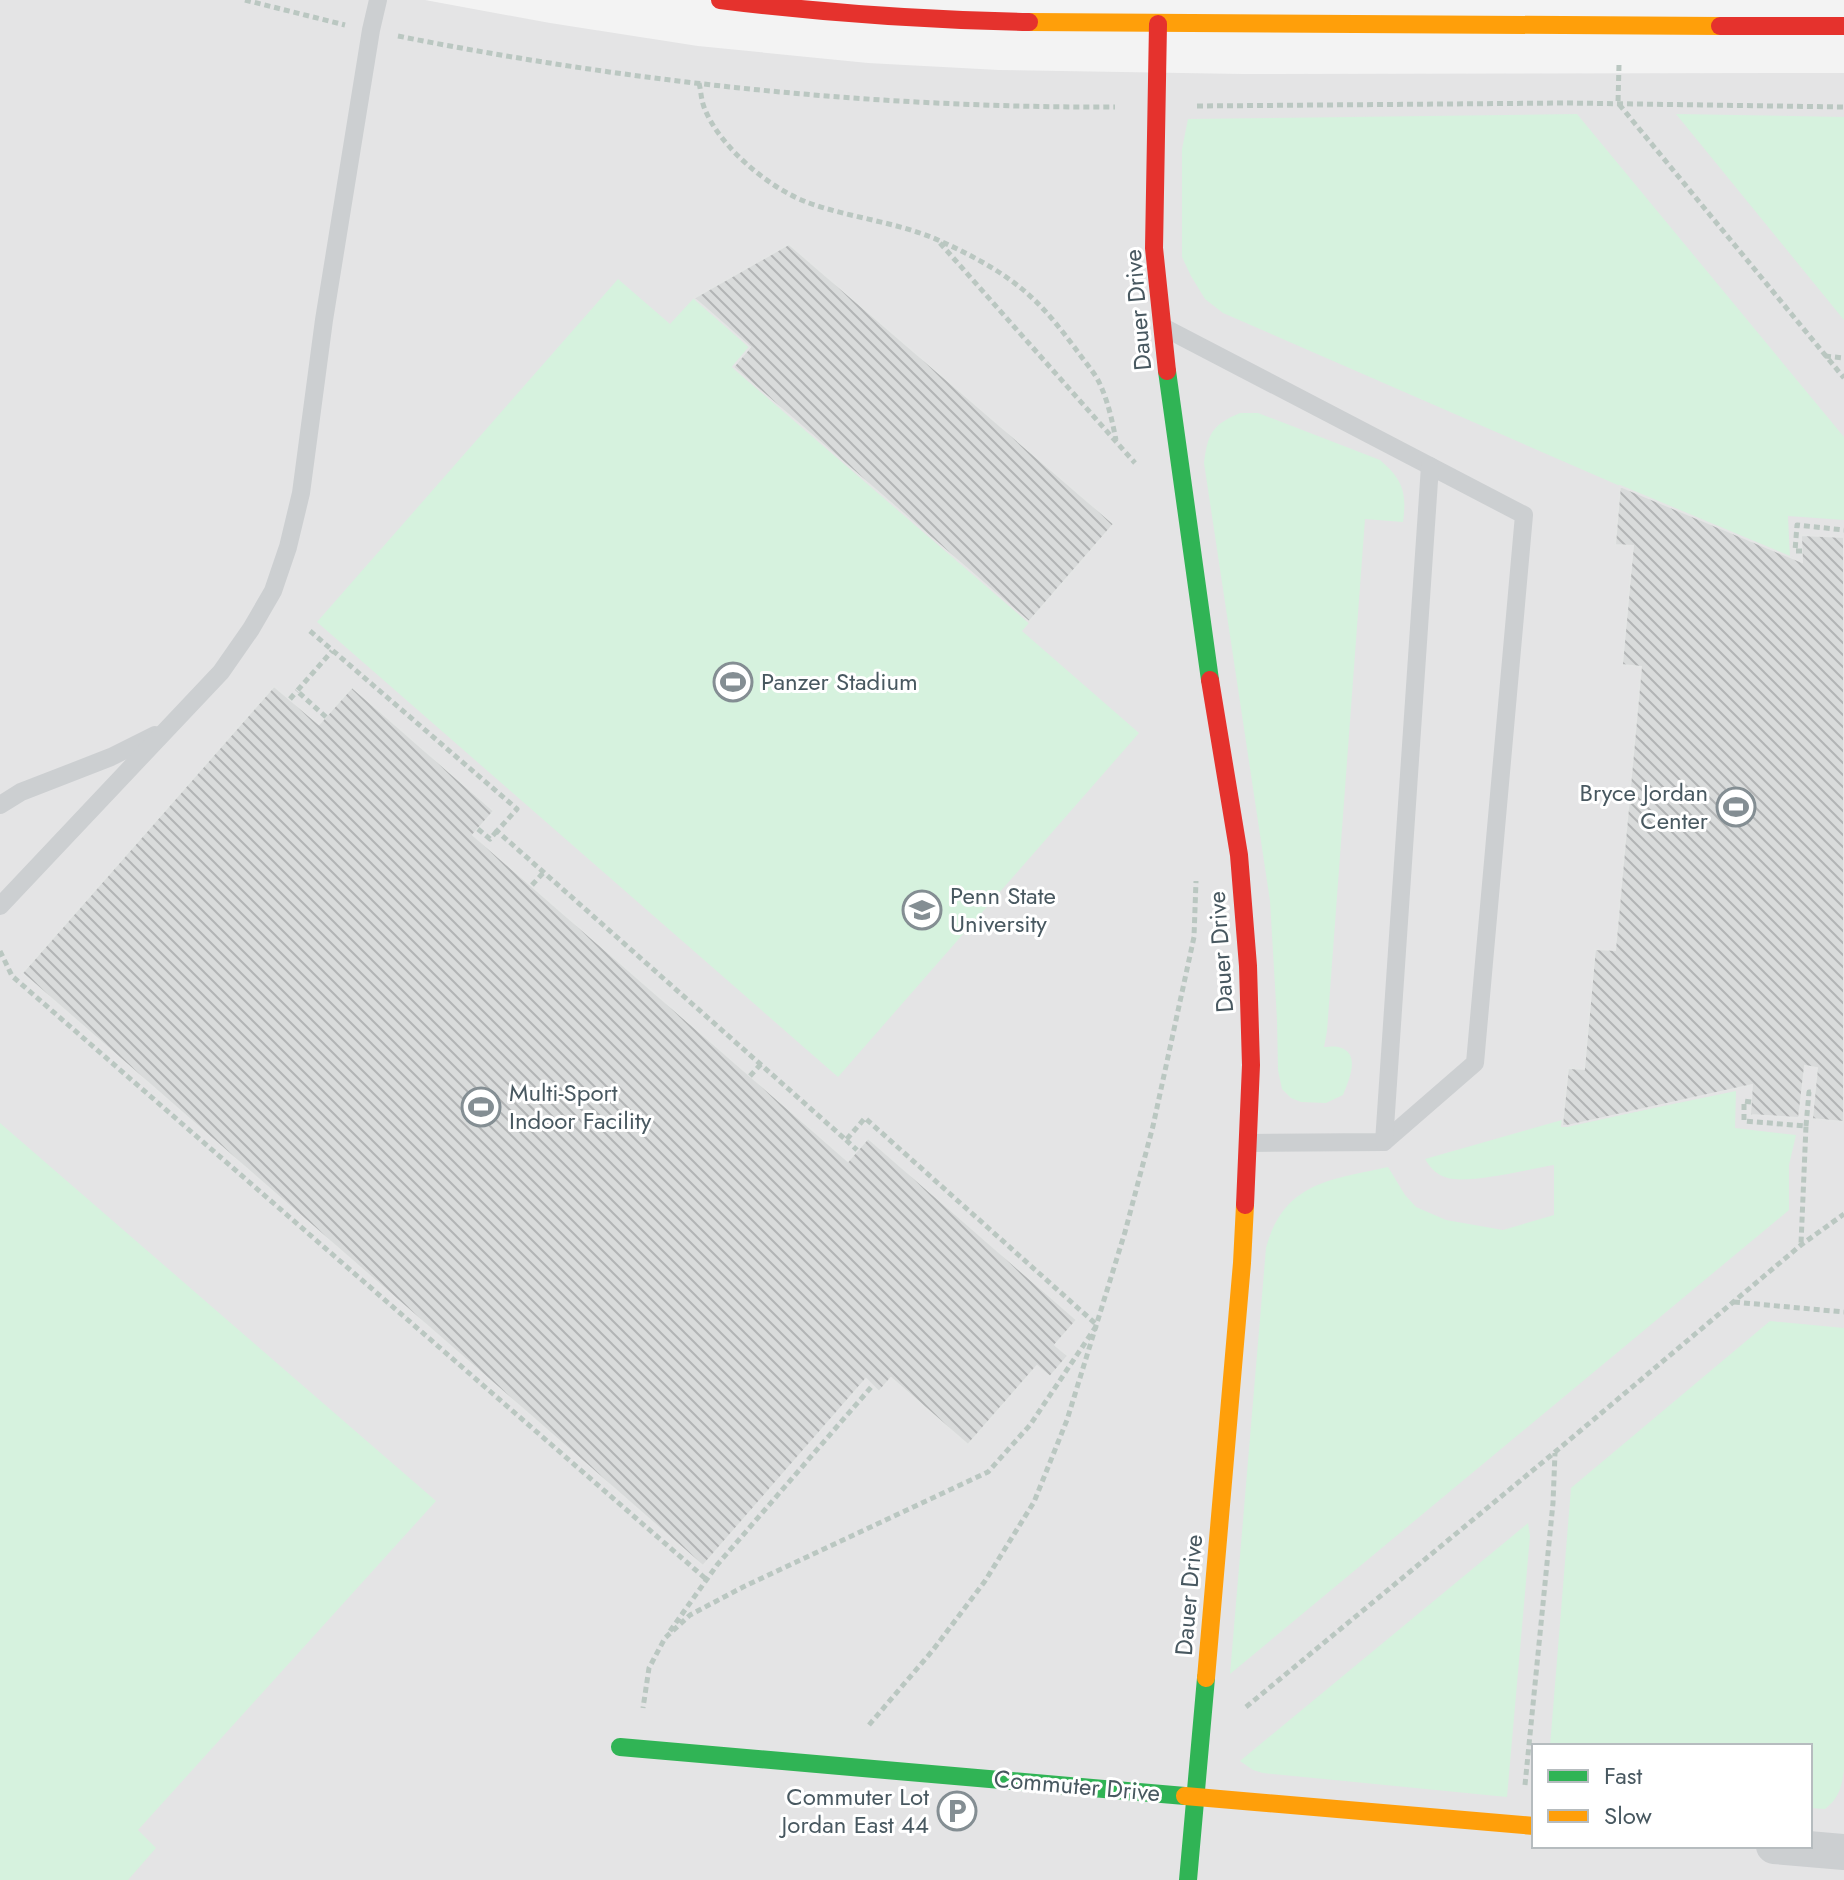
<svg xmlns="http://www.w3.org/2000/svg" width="1844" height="1880" font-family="Jost,sans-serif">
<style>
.education{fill:#e4e4e5;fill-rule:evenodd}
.green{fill:#d6f2de}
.building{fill:url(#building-back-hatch);stroke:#e4e5e5;stroke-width:2}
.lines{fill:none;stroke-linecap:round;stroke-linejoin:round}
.path{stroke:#bac7c1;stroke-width:5;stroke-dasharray:6 4;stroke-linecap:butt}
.lane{stroke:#cccfd1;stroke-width:18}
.street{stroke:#cccfd1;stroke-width:36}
.fast{stroke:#30b455;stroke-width:18}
.slow{stroke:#ff9f0a;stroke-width:18}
.jam{stroke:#e5322d;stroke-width:18}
.labels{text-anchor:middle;stroke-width:6;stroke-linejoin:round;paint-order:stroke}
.street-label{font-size:24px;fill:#485860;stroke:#fff}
.poi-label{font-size:24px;fill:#485860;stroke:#fff;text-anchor:start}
</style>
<defs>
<pattern id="building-back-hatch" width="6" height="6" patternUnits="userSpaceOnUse" patternTransform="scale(2)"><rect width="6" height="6" fill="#d9dbdb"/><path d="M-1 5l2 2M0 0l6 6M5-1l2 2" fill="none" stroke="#b2b4b5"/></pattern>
</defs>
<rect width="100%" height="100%" fill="#f3f3f3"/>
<path class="education" d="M0,0H425L550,23L698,46L868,63L999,70L1243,74L1844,73V1880H0ZM1534,1746H1810V1846H1534Z"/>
<g class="green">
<polygon points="1577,114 1844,437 1844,520 1788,516 1790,558 1620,486 1223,313 1205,299 1191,276 1182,257 1182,149 1188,119"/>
<polygon points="1676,114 1844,117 1844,320"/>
<polygon points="789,244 1114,524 1022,631 1139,733 838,1077 317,622 618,279 670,324 694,298"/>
<path d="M1240,413H1258L1380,460C1403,480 1407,492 1403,522L1365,519L1327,1031L1324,1047C1329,1047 1333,1046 1338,1047C1362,1052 1349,1080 1343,1095L1326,1103L1301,1102L1291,1098L1282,1089L1278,1070L1277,1020L1270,901L1204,463C1208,433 1212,425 1240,413Z"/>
<path d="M1736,1091L1735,1128L1796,1135L1789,1165V1210L1230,1674L1266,1248C1284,1182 1330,1180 1388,1167L1405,1195L1416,1207L1446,1220L1503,1230L1554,1215V1165C1530,1169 1469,1184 1448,1178C1437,1175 1431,1169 1425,1159L1562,1120V1127Z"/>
<polygon points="0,1123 436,1501 138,1830 156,1848 128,1880 0,1880"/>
<path d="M1770,1321L1844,1328V1769C1842,1787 1839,1798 1825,1809L1810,1808V1746H1550L1571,1488Z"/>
<polygon points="1528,1523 1530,1536 1507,1797 1263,1773 1253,1770 1240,1761"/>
</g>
<g class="building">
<polygon points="789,244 1114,524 1029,622 733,367 750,347 694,298"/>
<polygon points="1620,486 1802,562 1801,535 1844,537 1844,1122 1812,1119 1817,1068 1805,1066 1799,1118 1750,1115 1752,1085 1567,1126 1562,1126 1568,1068 1584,1069 1595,949 1615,950 1618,918 1641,667 1622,665 1633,546 1615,545"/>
<polygon points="274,686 319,724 352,687 494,811 473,835 848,1161 868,1138 1077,1320 1055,1345 1068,1356 1050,1377 1037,1366 968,1445 891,1378 879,1392 866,1379 703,1566 22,973"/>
</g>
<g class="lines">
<g class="path">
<polyline points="245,0 345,25"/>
<path d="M398,36C634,83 875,108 1115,107"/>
<polyline points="1619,65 1618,103 1844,378"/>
<path d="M699,83C701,91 701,99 704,107C719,147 770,189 809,203C851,218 897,222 938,240C965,252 994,267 1017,285C1041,303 1060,328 1078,352C1085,362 1094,372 1099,382C1108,401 1112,420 1116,440"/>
<polyline points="1197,106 1568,103 1844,107"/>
<polyline points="940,243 1135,463"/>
<polyline points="1825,356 1844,358"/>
<polyline points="1802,551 1795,551 1797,525 1844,530"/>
<polyline points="310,631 517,809 497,831 846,1140 865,1118 1097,1325 1030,1425 988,1472 743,1587 690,1615 665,1638 649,1668 643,1708"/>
<polyline points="290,699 297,691"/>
<polyline points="326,717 297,691 332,651"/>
<polyline points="478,829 490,839 497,831"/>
<polyline points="532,885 544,872"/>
<polyline points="0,951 12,976 706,1579"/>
<polyline points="750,1076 761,1064"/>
<polyline points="1751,1102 1744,1101 1744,1121 1806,1126 1801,1244"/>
<polyline points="1806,1126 1809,1092 1814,1092"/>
<polyline points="846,1140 857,1150"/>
<polyline points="1734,1302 1844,1312"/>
<polyline points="670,1631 717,1565 873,1385"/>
<polyline points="1246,1707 1555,1452 1801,1245 1844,1214"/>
<polyline points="869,1725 933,1650 985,1581 1034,1502 1067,1420 1125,1232 1153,1126 1194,937 1196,881"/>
<polyline points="1525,1785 1553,1503 1555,1453"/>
</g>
<g class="lane">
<polyline points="1163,327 1524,515 1475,1063 1384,1142 1248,1143"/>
<polyline points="0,805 21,792 111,757 155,735"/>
<polyline points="0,906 221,672 251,629 273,591 288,547 301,493 324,320 371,30 378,0"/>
<polyline points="1384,1142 1430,466"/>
</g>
<polyline class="street" points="1774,1846 1844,1852"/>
<g class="fast">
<polyline points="1167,371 1210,680"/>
<polyline points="620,1747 1185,1796"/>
<polyline points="1188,1880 1206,1678"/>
</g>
<g class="slow">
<polyline points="1029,22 1720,26"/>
<polyline points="1206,1678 1242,1263 1245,1205"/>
<polyline points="1185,1796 1534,1826"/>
</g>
<g class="jam">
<path d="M720,0C823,13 926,20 1029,22"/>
<polyline points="1158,24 1154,248 1167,371"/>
<polyline points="1720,26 1844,26"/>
<polyline points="1210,680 1239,855 1248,966 1251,1065 1245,1205"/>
</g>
</g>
<defs>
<g id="stadium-ring" transform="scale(2)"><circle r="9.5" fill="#fff" stroke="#848e93" stroke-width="1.5"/><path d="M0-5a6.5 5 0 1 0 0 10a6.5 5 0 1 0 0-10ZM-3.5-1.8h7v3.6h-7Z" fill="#848e93"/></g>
<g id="university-ring" transform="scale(2)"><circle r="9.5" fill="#fff" stroke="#848e93" stroke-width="1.5"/><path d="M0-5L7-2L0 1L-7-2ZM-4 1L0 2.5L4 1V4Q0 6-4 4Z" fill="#848e93"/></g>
<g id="parking-ring" transform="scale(2)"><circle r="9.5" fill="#fff" stroke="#848e93" stroke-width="1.5"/><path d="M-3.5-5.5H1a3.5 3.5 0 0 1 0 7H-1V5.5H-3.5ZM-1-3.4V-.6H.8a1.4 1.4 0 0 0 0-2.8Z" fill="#848e93"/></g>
</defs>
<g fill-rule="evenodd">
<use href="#stadium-ring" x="733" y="682"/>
<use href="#stadium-ring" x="1736" y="807"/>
<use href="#university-ring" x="922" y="910"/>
<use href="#stadium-ring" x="481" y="1107"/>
<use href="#parking-ring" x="957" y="1811"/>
</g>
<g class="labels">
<g class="street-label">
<text transform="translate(1138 310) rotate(-95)" y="8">Dauer Drive</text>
<text transform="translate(1221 952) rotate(-94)" y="8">Dauer Drive</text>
<text transform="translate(1189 1595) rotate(-85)" y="8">Dauer Drive</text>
<text transform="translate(1077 1786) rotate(5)" y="8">Commuter Drive</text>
</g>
<g class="poi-label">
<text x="761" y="690">Panzer Stadium</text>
<text x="1708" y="801" text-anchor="end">Bryce Jordan<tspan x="1708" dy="28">Center</tspan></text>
<text x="950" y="904">Penn State<tspan x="950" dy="28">University</tspan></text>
<text x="509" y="1101">Multi-Sport<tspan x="509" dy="28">Indoor Facility</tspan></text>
<text x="929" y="1805" text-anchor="end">Commuter Lot<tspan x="929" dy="28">Jordan East 44</tspan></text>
</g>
</g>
<rect x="1532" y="1744" width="280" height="104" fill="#ffffff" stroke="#b6bcbf" stroke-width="2"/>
<rect x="1548" y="1770" width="40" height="12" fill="#30b455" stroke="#b6bcbf" stroke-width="2"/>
<text x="1604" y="1784" font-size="24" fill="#485860">Fast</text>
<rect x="1548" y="1810" width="40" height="12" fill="#ff9f0a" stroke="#b6bcbf" stroke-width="2"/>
<text x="1604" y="1824" font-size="24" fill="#485860">Slow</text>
</svg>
